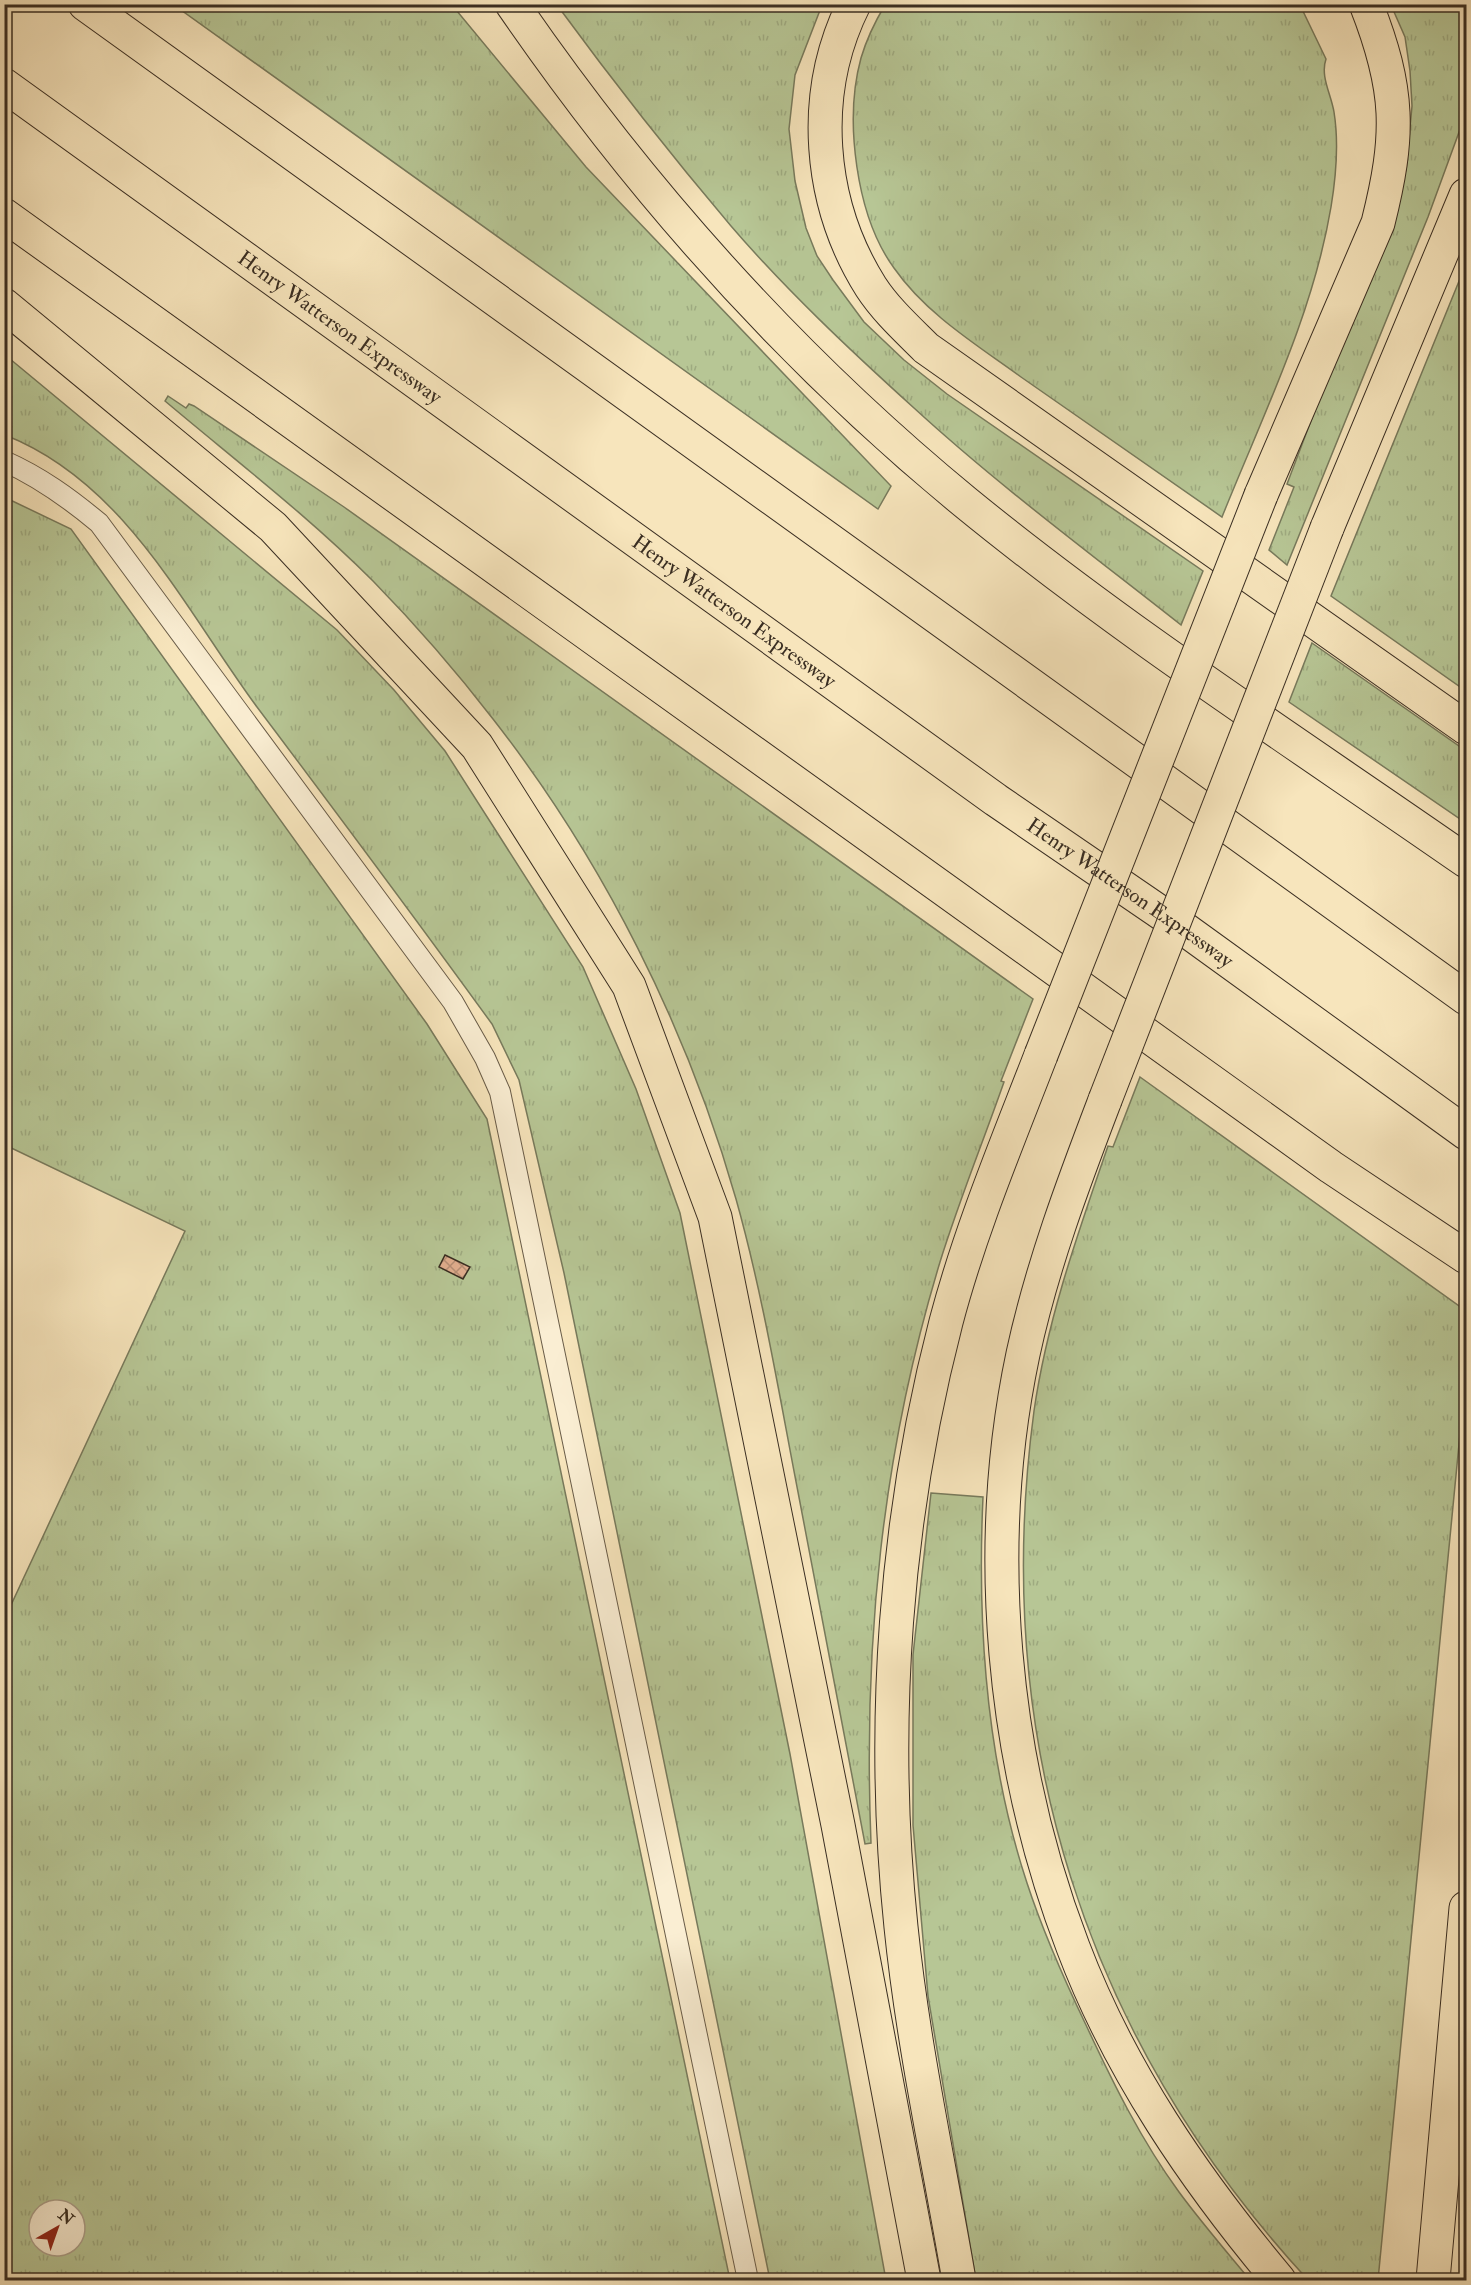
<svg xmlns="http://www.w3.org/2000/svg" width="1471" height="2285" font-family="'IM FELL Double Pica',serif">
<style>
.grass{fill:url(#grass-tufts);stroke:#787a5c;stroke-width:1.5;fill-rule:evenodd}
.building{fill:url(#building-cross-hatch);stroke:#3a2e22;stroke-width:1.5}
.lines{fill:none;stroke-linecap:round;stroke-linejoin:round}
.lane-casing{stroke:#695c48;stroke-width:22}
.highway-casing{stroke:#3a2e22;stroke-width:35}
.lane{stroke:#faeed3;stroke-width:20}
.highway{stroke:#f7e5bc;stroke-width:33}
.highway-bridge-casing{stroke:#3a2e22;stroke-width:35;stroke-linecap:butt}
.highway-bridge{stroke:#f7e5bc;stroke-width:33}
.labels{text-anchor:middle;stroke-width:5;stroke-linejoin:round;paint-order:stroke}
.street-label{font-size:21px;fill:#3a2e22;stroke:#faeed3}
</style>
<defs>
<pattern id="grass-tufts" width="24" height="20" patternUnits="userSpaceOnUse" patternTransform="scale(1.5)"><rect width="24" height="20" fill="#b7c695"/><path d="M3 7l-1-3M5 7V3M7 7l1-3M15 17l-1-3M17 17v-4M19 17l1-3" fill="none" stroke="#9eaa80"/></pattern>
<pattern id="building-cross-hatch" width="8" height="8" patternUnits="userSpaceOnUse" patternTransform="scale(1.5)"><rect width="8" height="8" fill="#e1ae8e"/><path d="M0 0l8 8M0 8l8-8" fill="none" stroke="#b78e74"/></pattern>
</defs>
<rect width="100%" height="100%" fill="#f7e5bc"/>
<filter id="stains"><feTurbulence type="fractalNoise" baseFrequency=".00333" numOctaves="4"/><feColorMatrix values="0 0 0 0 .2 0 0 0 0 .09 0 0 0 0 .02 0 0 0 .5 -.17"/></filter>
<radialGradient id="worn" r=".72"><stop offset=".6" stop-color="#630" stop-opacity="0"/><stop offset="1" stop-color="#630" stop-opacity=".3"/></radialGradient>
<g class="grass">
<polygon points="174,5 452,5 586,167 891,486 878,509"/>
<path d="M557,5H822L795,75L789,129L795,181L806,228L817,256L833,280L864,322L904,360L947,394L1203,571L1181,625C1091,554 998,485 914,408C851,351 786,290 731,226C670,154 612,80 557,5Z"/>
<path d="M885,5H1300L1326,59C1320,76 1331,94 1334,112C1339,143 1336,177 1331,207C1313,315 1262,417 1222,517C1155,471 1088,424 1021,377C977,345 926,314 894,268C856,216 844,120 861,58C866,41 876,20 885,5Z"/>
<polygon points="1391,5 1466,5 1466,113 1428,217 1287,565 1269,550 1294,487 1287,484 1406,170 1412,106 1410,71 1405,37"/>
<polygon points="1466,264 1466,691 1331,596"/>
<path d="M4,354L337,630L394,690L445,751L583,967L636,1089L680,1213L790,1754L886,2280H770L564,1273L519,1080L492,1024C415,918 336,812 257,707C184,608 125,482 5,435Z"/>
<path d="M168,396L186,408L189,404L194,406L344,507L1033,999L1001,1081L1004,1082C983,1142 959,1201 940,1262C882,1453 863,1644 871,1843L865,1844C843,1727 820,1609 798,1492C779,1394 763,1295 736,1199C687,1027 603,860 493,719C456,671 415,624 373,581C308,516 235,460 165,401Z"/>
<path d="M4,497L71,529L427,1024L487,1119L730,2280H5V1618L185,1231L5,1145ZM39,2210H75V2246H39Z"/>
<polygon points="1312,643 1466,751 1466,823 1289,702"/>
<path d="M1140,1077L1466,1311V1372L1378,2280H1308C1085,2038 990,1739 1034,1411C1047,1320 1078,1233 1108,1146L1113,1147Z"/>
<path d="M931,1493L983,1497C977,1627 986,1759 1027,1883C1043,1932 1064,1979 1086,2025C1113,2083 1141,2140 1179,2192C1201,2222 1226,2251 1250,2280H976L928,1996L913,1825V1655Z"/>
</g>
<polygon class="building" points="445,1255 470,1267 463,1279 439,1267"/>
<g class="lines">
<g class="lane-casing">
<path id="lane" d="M4,461C40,477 69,498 99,523L453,1002L485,1058L500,1092L748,2280"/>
</g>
<g class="highway-casing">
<g id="highway">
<polyline points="85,4 1466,998"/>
<path d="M512,4C640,190 791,359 965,502C1124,632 1298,744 1466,861"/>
<path d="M854,4C809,94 818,203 871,287C886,310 907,329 926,348L1466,728"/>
<path id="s1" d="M4,85L996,800L1183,928L1466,1133"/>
<polyline points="4,215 1331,1167 1466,1257"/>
<polyline points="4,305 273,527 477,746 629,986 715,1217 838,1825 924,2280"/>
<path d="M1261,495L1378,223C1400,135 1400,90 1366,4"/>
<polyline points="1327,528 1466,195"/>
<path d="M1105,1100C1073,1184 1042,1266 1023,1354C982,1548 1002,1762 1073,1947C1120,2071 1195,2180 1279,2280"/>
<path d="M959,2280C939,2163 913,2045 901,1927C880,1725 895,1518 946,1322C970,1231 1007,1143 1041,1055"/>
<polyline points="1433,2280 1466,1908"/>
</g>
</g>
<use href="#lane" class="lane"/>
<use href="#highway" class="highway"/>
<g class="highway-bridge-casing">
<g id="highway-bridge">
<polyline points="1041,1055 1261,495"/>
<polyline points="1105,1100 1327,528"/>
</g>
</g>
<use href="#highway-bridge" class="highway-bridge"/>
</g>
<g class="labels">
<g class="street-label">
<text dy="7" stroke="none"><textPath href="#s1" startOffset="414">Henry Watterson Expressway</textPath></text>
<text dy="7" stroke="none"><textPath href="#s1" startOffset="900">Henry Watterson Expressway</textPath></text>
<text dy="7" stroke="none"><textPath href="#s1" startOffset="1386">Henry Watterson Expressway</textPath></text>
</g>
</g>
<rect width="1471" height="2285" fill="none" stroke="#f7e5bc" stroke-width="24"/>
<rect x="6" y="6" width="1459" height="2273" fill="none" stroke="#3a2e22" stroke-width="3"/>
<rect x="12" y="12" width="1447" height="2261" fill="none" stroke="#3a2e22" stroke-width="1.5"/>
<g transform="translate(57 2228) rotate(40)"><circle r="28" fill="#faeed3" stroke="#ada18c" stroke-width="1.5"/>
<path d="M0-4.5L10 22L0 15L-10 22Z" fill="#8f2418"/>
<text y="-9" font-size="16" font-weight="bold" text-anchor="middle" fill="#3a2e22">N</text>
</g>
<rect width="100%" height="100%" filter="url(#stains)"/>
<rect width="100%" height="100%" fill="url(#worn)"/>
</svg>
